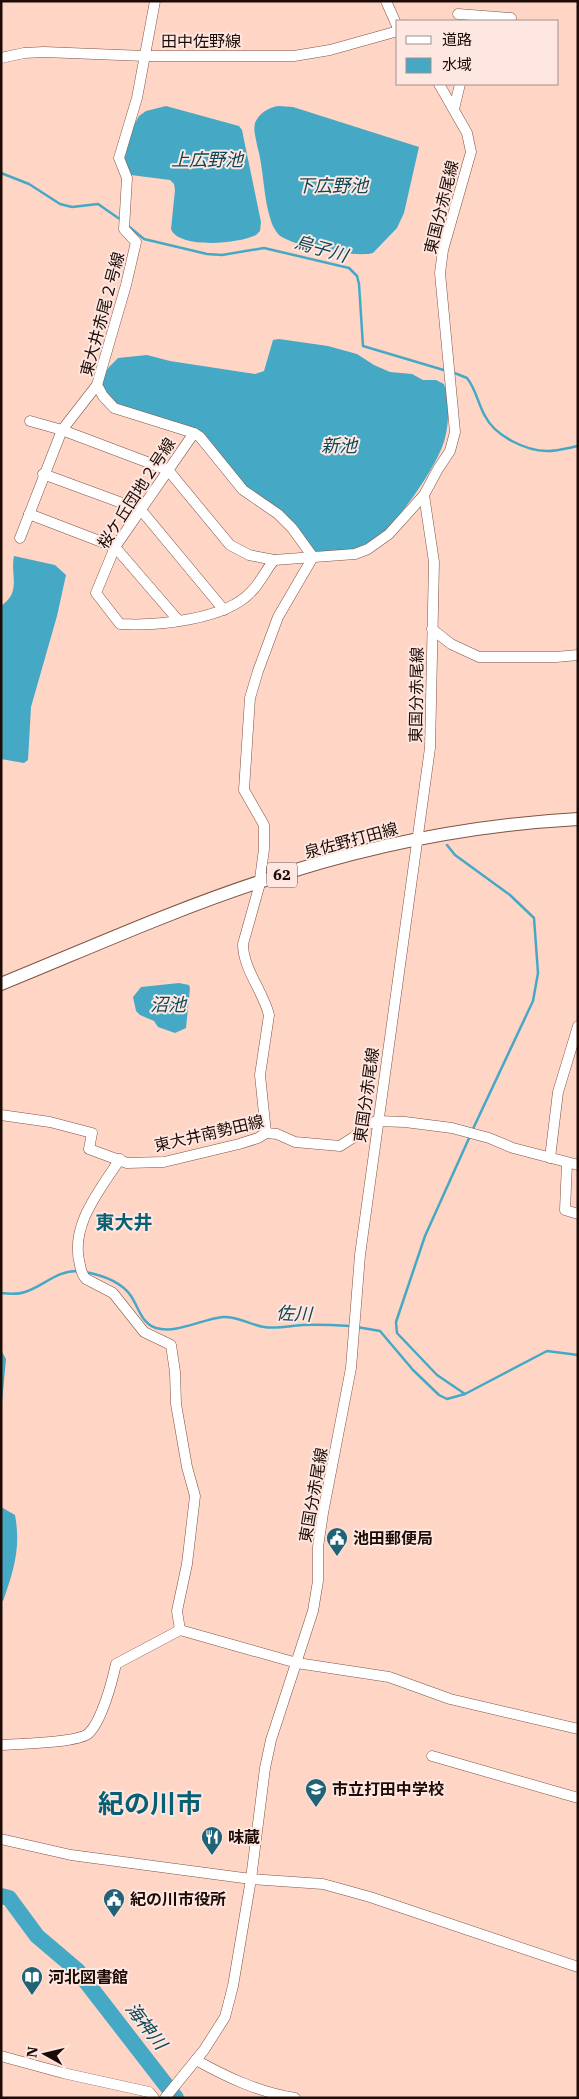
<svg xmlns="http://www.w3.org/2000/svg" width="579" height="2099" font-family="'IBM Plex Serif','Noto Sans JP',serif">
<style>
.water{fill:#45a9c6}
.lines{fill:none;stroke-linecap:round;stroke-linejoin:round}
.stream{stroke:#45a9c6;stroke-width:2.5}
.river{stroke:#45a9c6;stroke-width:16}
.minor-casing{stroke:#7f5344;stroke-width:11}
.major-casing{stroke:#7f5344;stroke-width:14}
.minor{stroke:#fff;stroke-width:10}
.major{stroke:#fff;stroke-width:12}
.labels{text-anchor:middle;stroke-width:4;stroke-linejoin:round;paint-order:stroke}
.shield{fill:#fde7e0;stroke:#604e47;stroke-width:1}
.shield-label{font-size:15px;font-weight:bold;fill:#1d0c06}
.street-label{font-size:16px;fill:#1d0c06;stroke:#fde7e0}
.poi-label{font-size:16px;font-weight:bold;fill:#1d0c06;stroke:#fde7e0;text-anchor:start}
.water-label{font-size:18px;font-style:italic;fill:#0d4858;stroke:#fde7e0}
.quarter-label{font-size:19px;font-weight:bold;fill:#085f74;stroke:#fde7e0}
.town-label{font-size:26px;font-weight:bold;fill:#085f74;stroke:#fde7e0}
</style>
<rect width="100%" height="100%" fill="#ffd5c6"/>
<g class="water">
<path d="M166,106L239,126L242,130L261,222L260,231L256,235C239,244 178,249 171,229L175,190L174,184L170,180L131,175L124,157L131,130L139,116L146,111Z"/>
<path d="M279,106L293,107L419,147L404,213L397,228L373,253C357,258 289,246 278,234C275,230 272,225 271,221C263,197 264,169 257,145C256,138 253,131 255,123C259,113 269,107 279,106Z"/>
<path d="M279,339L328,346L357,354L374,365L390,372L412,374L423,380H436L444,384C450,400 449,422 445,438C439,464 396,526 373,541C356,552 333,553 313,551L245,488L200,433L118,405L107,393L101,384L102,377L109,367L118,358L147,355L170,361L255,374L264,371L273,340Z"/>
<path d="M14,556L55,565L66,575L57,616L31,707L28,760L24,763L1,759V606C22,592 10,575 14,556Z"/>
<polygon points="179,983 189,985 190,988 186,1028 175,1033 158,1027 154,1021 140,1015 136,1011 133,997 141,987"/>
<polygon points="1,1350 6,1359 1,1414"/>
<path d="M1,1507L15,1515C21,1547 14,1570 3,1601L1,1600Z"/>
</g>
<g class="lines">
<g class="stream">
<polyline points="1,173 29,184 60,204 72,207 98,204 121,220"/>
<polyline points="127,225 144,239 207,254 222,255 264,248 349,268 357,276 359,284 363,346 447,371"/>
<path d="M452,372L467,378C476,389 478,404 485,416C495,436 526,451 547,451C557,451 568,448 578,446"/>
<polyline points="447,845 455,855 510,895 534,918 538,973 533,1001 472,1131"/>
<path d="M85,1272C101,1275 121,1281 131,1296C139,1308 141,1323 156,1328C177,1334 202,1319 223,1317C237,1316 251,1325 264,1327C277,1329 289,1326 302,1325C319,1324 335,1325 352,1326"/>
<path d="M1,1293C9,1294 17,1295 25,1292C44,1286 57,1270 79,1271"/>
<polyline points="357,1327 380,1331 413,1370 439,1395 447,1399 465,1394 547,1351 578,1355"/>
<polyline points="465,1394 437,1375 397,1333 396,1322 425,1236 470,1136"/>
</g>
<polyline class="river" points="1,1896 9,1898 37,1936 77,1970 176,2098"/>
<g class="minor-casing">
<g id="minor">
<path d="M155,1L137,98L119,158L127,178L124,229L136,242L126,285L97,385L103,396L114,408L194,433L200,437L243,490L278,514L292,528L313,557L278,617L258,671L250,698L244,790L264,825V849L259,887L243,944C243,969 263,991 269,1015L260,1075L266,1133"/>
<polyline points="386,1 398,28"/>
<polyline points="458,14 511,18"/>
<polyline points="1,58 24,53 44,52 145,56 294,56 330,50 398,31"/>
<polyline points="454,109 460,84"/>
<polyline points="30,421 62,430 168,470 230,545 249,555 274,560 355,554 368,549 389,534 424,495"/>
<path d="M194,433L115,547L96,593L120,624C157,626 225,620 251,592C260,583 266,570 274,560"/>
<polyline points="43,474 141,510 224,610"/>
<polyline points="29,514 115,547 178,620"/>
<polyline points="20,538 62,430 97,385"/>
<polyline points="432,629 451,644 479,657 556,657 578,655"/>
<polyline points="1,1115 50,1122 92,1133 89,1149 127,1163 164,1162 239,1144 258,1138 266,1133 277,1134 295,1142 340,1146 354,1137 366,1125 377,1121 405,1122 452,1128 489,1138 513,1148 578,1165"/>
<polyline points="550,1158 558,1092 578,1026"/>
<path d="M120,1159C100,1190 69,1226 80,1265C81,1271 82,1275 86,1279L113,1293L144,1332L171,1345L175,1372L176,1404L187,1467L195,1496L187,1564L177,1611L180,1630"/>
<polyline points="567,1163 565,1210 578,1214"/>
<path d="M1,1745C18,1744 79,1743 89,1733C102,1720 112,1682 116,1664L180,1630L297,1663L389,1677L450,1699L578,1729"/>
<polyline points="432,1756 578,1798"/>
<polyline points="1,1839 71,1855 251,1879 323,1884 370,1897 578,1967"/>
<polyline points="1,2056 63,2073 149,2092 154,2098"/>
<path d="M196,2060C228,2078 259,2092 295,2098"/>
<polyline points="165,2098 204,2050 225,2017 233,1986 251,1879 265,1768 271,1740 313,1611 318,1581 318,1547 323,1513 351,1368 360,1255 430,748 434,562 424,495 438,469 450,451 455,432 440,273 443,250 471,152 467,133 439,84"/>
</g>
</g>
<g class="major-casing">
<path id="major" d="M1,984C87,949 171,911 259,882C361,847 470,825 578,819"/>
</g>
<use href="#minor" class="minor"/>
<use href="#major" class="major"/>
</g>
<defs>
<g id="civic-pin" transform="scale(1.125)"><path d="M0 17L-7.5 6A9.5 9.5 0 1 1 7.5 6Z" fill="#206376" stroke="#fde7e0"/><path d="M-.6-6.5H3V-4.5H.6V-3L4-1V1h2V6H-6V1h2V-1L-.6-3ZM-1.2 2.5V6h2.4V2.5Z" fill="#fff"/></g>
<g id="school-pin" transform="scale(1.125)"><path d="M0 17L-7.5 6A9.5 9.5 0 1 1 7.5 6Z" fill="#206376" stroke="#fde7e0"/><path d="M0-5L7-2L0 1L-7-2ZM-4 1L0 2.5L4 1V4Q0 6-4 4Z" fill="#fff"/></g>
<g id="restaurant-pin" transform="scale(1.125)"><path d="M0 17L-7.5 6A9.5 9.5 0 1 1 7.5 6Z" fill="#206376" stroke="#fde7e0"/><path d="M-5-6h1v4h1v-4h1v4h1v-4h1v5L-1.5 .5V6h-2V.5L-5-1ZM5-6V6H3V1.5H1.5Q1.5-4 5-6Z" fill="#fff"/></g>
<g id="library-pin" transform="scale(1.125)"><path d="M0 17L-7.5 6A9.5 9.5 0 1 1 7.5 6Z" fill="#206376" stroke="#fde7e0"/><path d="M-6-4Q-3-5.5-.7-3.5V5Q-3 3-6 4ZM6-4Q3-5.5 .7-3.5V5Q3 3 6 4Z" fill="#fff"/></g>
</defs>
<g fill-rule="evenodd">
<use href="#civic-pin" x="337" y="1538"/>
<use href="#school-pin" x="316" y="1789"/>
<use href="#restaurant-pin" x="212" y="1837"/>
<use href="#civic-pin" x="114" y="1899"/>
<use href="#library-pin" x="32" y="1977"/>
</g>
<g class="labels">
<rect class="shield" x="267" y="862.5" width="30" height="25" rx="4"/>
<g class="shield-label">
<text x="282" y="880">62</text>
</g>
<g class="street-label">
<text x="201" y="47">田中佐野線</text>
<text transform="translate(441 207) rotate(-76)" y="6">東国分赤尾線</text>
<text transform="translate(102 314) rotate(-75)" y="6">東大井赤尾２号線</text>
<text transform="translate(136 493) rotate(-57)" y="6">桜ケ丘団地２号線</text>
<text transform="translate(416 695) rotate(-89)" y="6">東国分赤尾線</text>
<text transform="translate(351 840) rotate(-15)" y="6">泉佐野打田線</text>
<text transform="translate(366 1095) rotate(-82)" y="6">東国分赤尾線</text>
<text transform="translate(209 1133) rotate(-13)" y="6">東大井南勢田線</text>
<text transform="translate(313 1495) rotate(-80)" y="6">東国分赤尾線</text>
</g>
<g class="poi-label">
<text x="353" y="1544">池田郵便局</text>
<text x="332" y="1795">市立打田中学校</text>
<text x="228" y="1843">味蔵</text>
<text x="130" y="1905">紀の川市役所</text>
<text x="48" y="1983">河北図書館</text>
</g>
<g class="water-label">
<text x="207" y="166">上広野池</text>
<text x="332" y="192">下広野池</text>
<text transform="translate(321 249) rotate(16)" y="6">烏子川</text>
<text x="339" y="452">新池</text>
<text x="168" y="1011">沼池</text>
<text transform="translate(294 1314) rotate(2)" y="6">佐川</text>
<text transform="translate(146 2026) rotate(52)" y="6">海神川</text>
</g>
<g class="quarter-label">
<text x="124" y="1229">東大井</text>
</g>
<g class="town-label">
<text x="150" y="1813">紀の川市</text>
</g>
</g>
<rect width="579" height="2099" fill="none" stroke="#1d0c06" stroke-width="5"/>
<rect x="396" y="20" width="162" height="65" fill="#fde7e0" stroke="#a38f89"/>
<rect x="406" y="36" width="25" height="8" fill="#ffffff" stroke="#a38f89"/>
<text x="442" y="45" font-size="15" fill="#1d0c06">道路</text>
<rect x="406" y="58" width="25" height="15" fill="#45a9c6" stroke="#a38f89"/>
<text x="442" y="70" font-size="15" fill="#1d0c06">水域</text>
<g transform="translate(45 2054) rotate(278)" stroke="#fde7e0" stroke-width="4" paint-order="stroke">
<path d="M0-4L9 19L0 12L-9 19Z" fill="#1d0c06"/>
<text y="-8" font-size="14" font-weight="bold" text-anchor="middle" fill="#1d0c06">N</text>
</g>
</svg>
